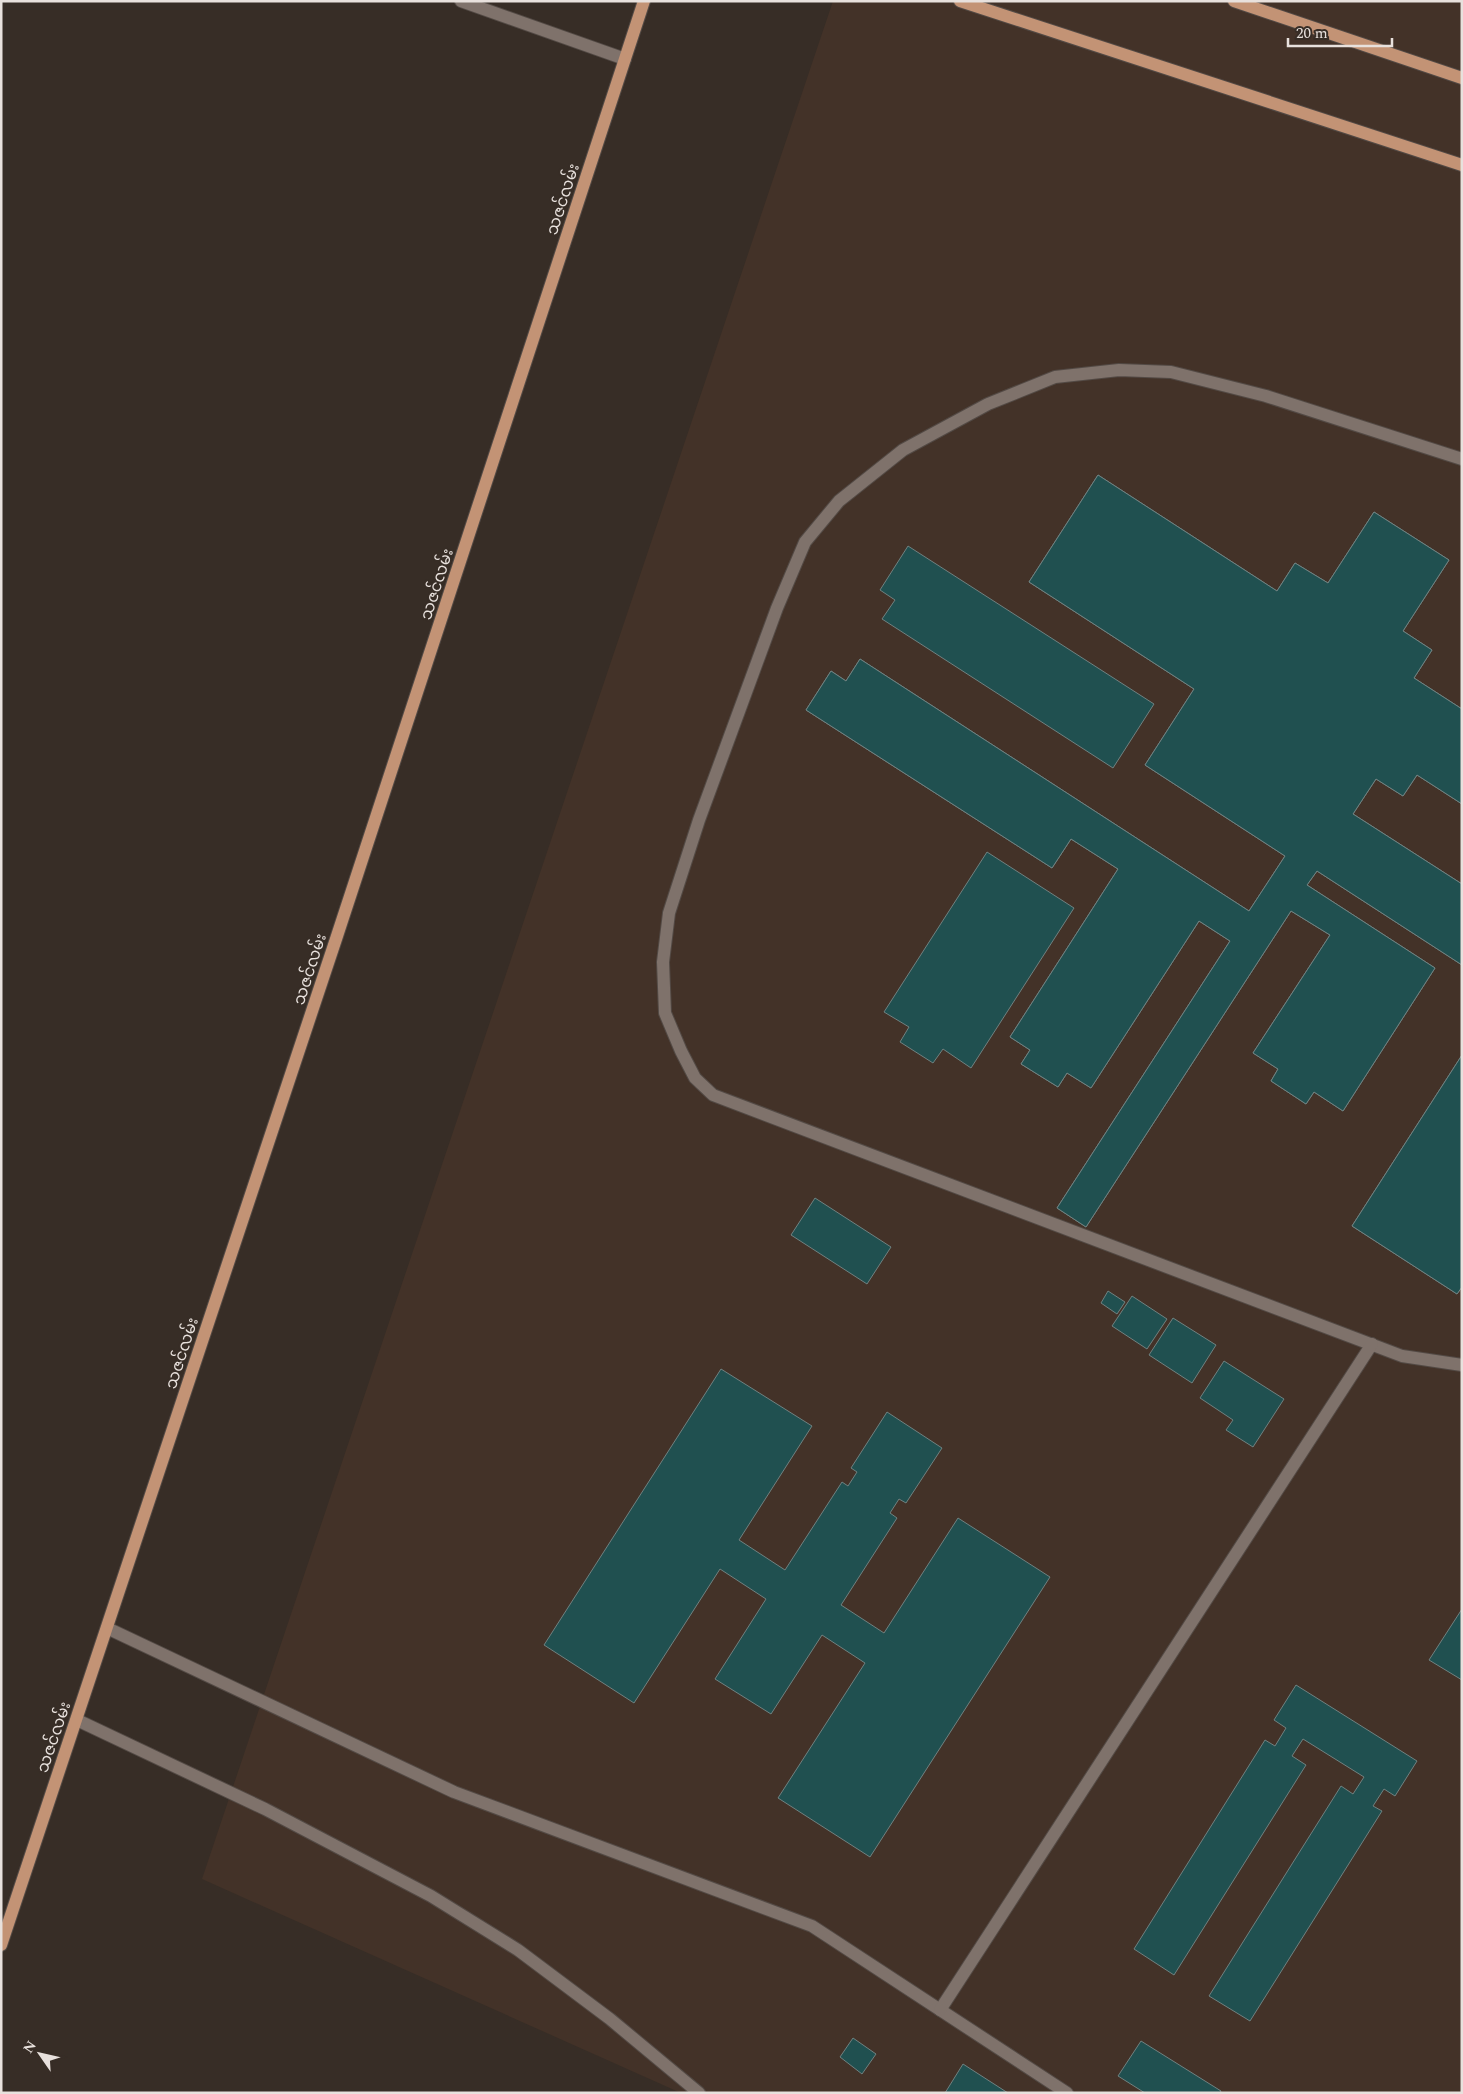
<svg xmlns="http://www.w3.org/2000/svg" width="1463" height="2094" font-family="Spectral,'Noto Sans Myanmar',serif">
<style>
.built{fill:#433228}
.building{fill:#205050;stroke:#708180;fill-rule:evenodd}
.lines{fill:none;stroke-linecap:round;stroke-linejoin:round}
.minor-casing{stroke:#534a45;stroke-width:14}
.major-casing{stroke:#534a45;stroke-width:14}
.minor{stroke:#7f726b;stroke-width:12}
.major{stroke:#c39375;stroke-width:12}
.labels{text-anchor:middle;stroke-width:4;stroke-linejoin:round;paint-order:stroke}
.street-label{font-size:16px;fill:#e8e1dd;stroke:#372d26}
</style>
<rect width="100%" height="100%" fill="#372d26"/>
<polygon class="built" points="833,1 1462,1 1462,2093 681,2093 202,1879"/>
<g class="building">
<path d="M1098,475L1277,591L1295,563L1328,583L1374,512L1449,560L1403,631L1432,650L1414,678L1462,709V804L1417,775L1403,796L1376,779L1353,814L1462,884V965L1317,871L1307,885L1435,968L1343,1111L1314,1092L1306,1104L1271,1081L1278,1069L1253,1053L1330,935L1291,911L1086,1227L1057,1208L1230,941L1199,921L1091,1088L1067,1073L1058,1087L1021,1064L1030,1050L1010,1037L1118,869L1071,839L1052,868L806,710L831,671L846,681L860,659L1249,911L1285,856L1145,765L1194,689L1029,582ZM1270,633L1290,646L1281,660L1274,655L1215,746L1294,797L1352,705L1349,703L1357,690L1382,706L1303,827L1191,755Z"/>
<polygon points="1098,475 1277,591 1295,563 1328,583 1374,512 1449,560 1403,631 1432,650 1414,678 1462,709 1462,804 1417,775 1403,796 1376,779 1353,814 1462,884 1462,965 1317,871 1307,885 1435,968 1343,1111 1314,1092 1306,1104 1271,1081 1278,1069 1253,1053 1330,935 1291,911 1086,1227 1057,1208 1230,941 1199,921 1091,1088 1067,1073 1058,1087 1021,1064 1030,1050 1010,1037 1118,869 1071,839 1052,868 806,710 831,671 846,681 860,659 1249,911 1285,856 1145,765 1194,689 1029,582"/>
<polygon points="908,546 1154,704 1113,768 882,619 895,600 880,590"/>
<polygon points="987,852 1074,908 971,1068 943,1049 933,1063 900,1042 909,1027 884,1012"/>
<polygon points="1462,1055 1462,1287 1457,1294 1352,1226"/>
<polygon points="1462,1055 1462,1287 1457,1294 1352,1226"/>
<polygon points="815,1198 891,1247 867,1284 791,1235"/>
<polygon points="1108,1291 1125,1302 1117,1314 1101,1303"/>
<polygon points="1132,1296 1167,1319 1147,1349 1112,1326"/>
<polygon points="1173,1318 1216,1345 1192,1383 1149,1355"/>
<polygon points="1224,1361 1284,1399 1253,1447 1226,1430 1233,1420 1200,1398"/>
<polygon points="721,1369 812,1426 739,1540 785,1570 842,1482 848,1486 857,1472 851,1468 887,1412 942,1448 906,1503 899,1499 890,1513 897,1518 841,1605 884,1633 958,1518 1050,1577 870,1857 778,1798 865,1663 822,1635 771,1714 715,1679 766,1599 720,1569 634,1703 544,1645"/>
<polygon points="1462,1609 1462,1680 1429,1660"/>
<polygon points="1296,1685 1417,1761 1395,1796 1384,1789 1373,1806 1382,1811 1250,2021 1209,1996 1341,1786 1353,1794 1364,1777 1303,1739 1292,1756 1306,1765 1174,1975 1134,1949 1265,1740 1275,1746 1286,1728 1274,1720"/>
<polygon points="853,2038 876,2054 862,2074 840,2057"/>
<polygon points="1141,2041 1221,2091 1220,2093 1145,2093 1118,2076"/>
<polygon points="963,2064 1008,2093 945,2093"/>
</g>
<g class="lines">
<g class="minor-casing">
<g id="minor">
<polyline points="461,1 625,59"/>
<polyline points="1462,459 1266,396 1171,372 1119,370 1055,377 988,404 903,450 839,501 805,542 777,608 699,820 669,913 663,962 665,1013 681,1051 695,1078 713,1095 1402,1356 1462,1365"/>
<polyline points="107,1628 454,1792 812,1926 1067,2093"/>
<polyline points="77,1720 265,1809 431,1896 518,1950 610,2019 699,2093"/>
<polyline points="940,2010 1372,1344"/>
</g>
</g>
<g class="major-casing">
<g id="major">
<polyline points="960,1 1462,165"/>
<polyline points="1234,1 1462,78"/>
<polyline points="1,1945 337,936 644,1"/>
</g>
</g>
<use href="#minor" class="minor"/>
<use href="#major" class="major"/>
</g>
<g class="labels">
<g class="street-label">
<text transform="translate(562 199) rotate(-72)" y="6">သဇင်လမ်း</text>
<text transform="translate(436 584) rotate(-72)" y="6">သဇင်လမ်း</text>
<text transform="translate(309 969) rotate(-72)" y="6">သဇင်လမ်း</text>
<text transform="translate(181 1353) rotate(-72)" y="6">သဇင်လမ်း</text>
<text transform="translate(53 1737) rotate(-71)" y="6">သဇင်လမ်း</text>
</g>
</g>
<rect width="1463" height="2094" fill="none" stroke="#e8e1dd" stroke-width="5"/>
<g transform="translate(40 2054) rotate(304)" stroke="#372d26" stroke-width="4" paint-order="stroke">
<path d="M0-4L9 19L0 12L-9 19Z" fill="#e8e1dd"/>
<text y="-8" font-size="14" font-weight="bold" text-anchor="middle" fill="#e8e1dd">N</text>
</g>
<path d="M1288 38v8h104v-8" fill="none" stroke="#e8e1dd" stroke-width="2.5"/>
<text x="1296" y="38" font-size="15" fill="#e8e1dd" stroke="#372d26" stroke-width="4" paint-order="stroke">20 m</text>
</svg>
